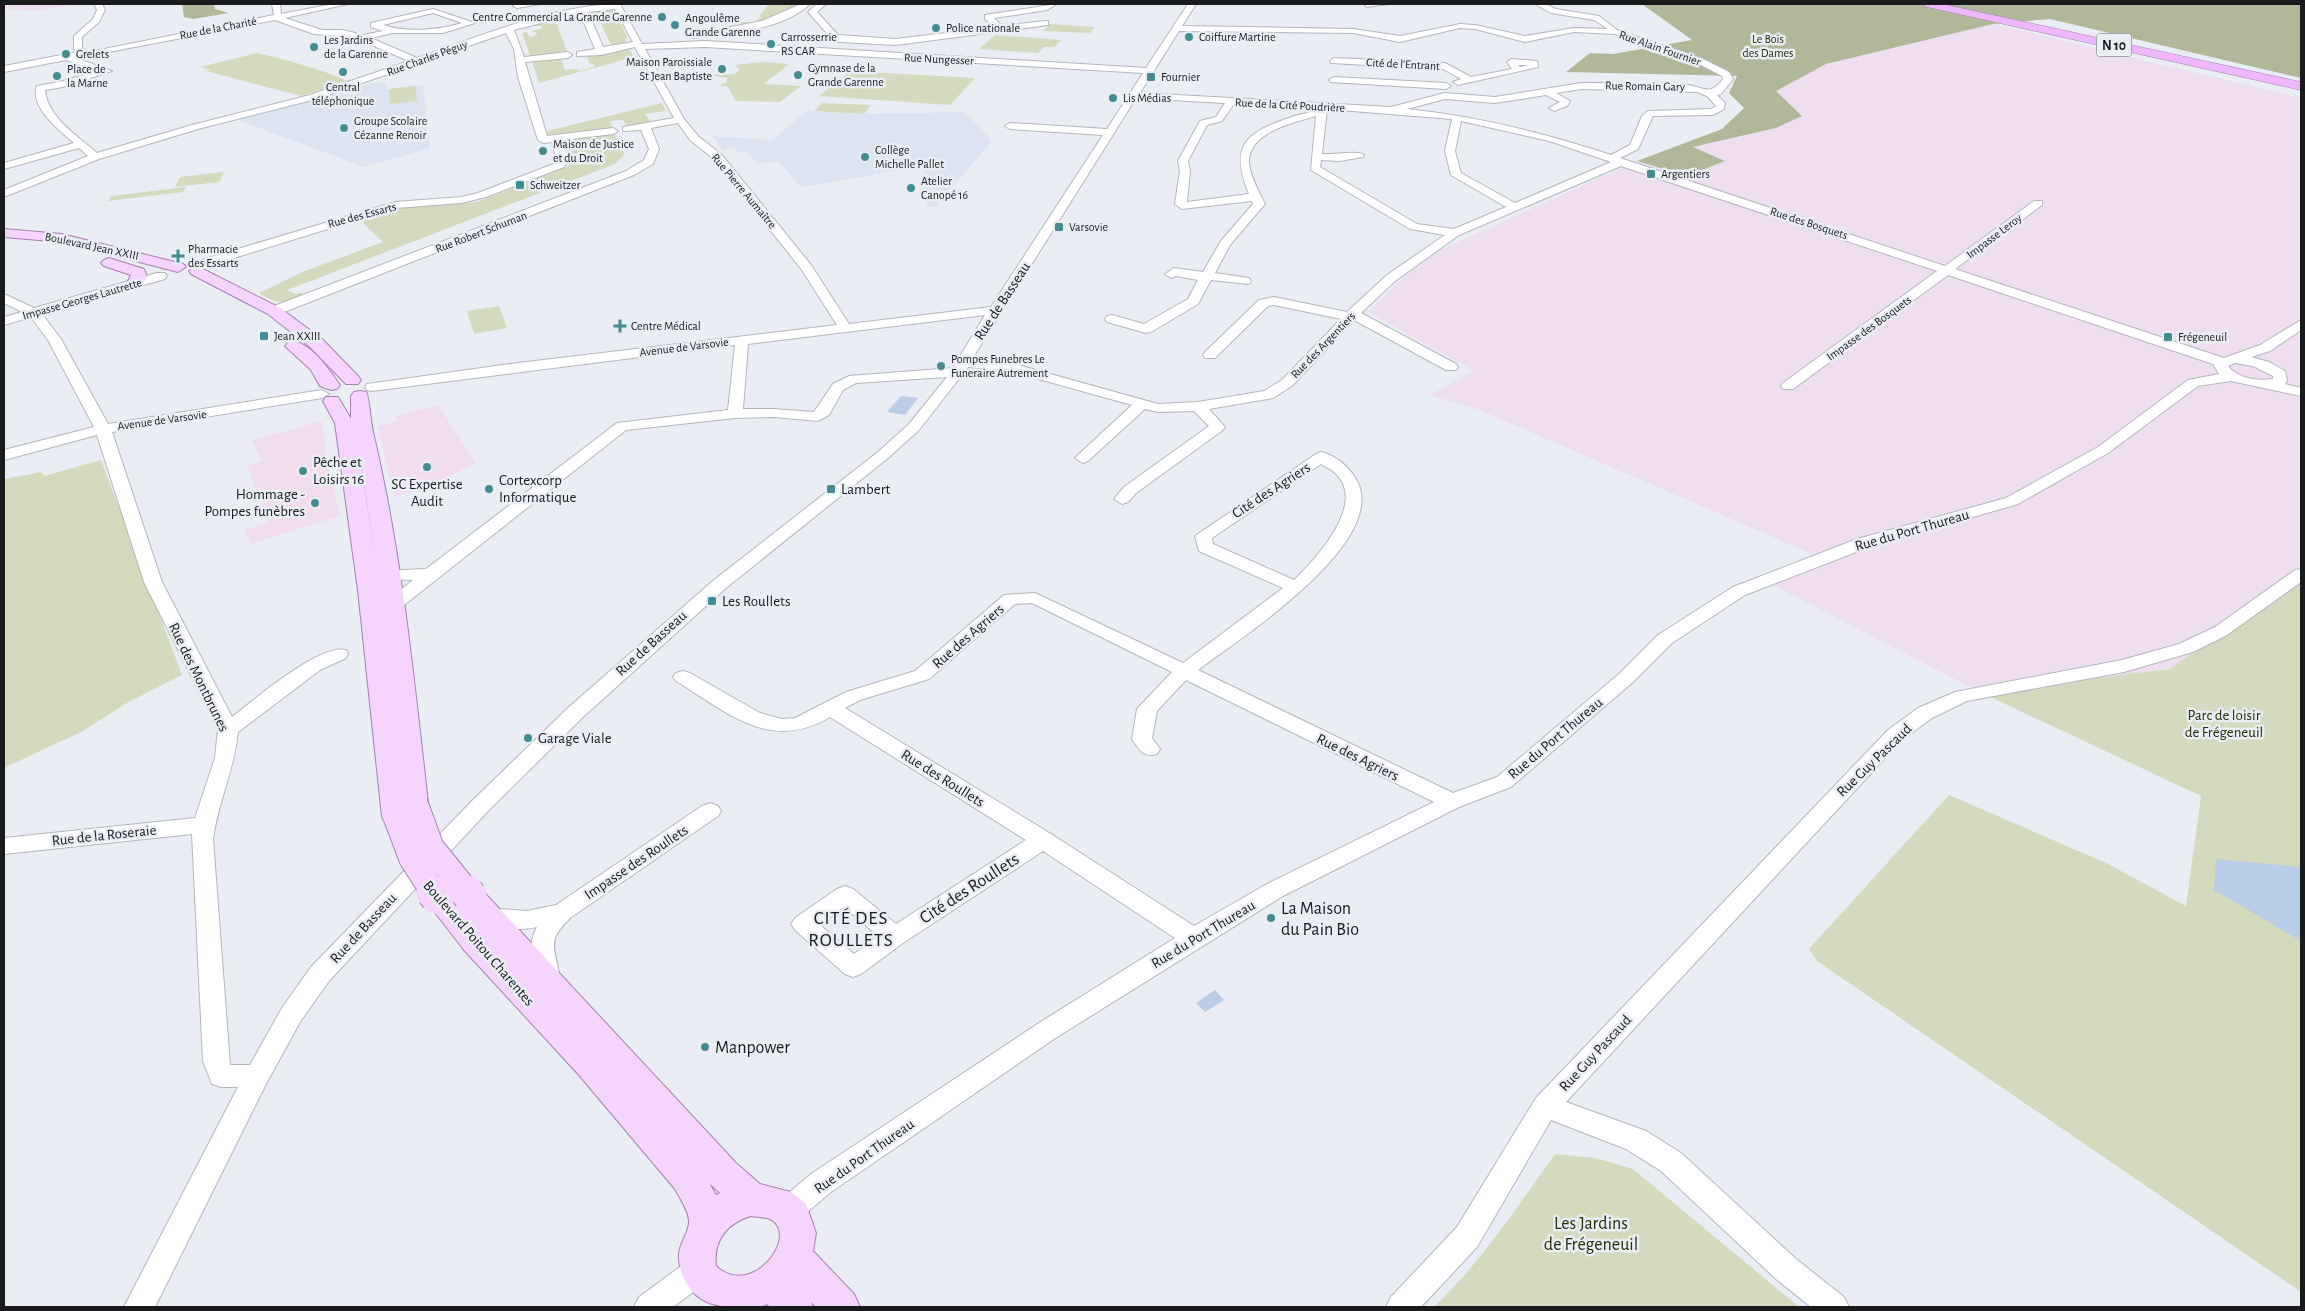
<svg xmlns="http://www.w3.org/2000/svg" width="2305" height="1311" font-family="'Alegreya Sans',sans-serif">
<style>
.commercial{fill:#f1dded}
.industrial{fill:#eedef0}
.built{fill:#dce4f1}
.green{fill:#d4dabe}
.forest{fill:#b1b899}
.water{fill:#b9cde7}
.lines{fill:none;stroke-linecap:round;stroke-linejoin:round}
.minor-casing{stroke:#b2b6bc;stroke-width:2}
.major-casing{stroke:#a481af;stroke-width:2}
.highway-casing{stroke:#a481af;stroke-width:1}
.minor{fill:#fff;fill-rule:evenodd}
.major{fill:#f5d4fe;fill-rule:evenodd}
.highway{fill:#efb8fe;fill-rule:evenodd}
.major-bridge-far1-casing{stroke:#a481af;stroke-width:27;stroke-linecap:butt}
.major-bridge-casing{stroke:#a481af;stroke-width:35;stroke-linecap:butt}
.major-bridge-far1{stroke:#f5d4fe;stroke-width:25}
.major-bridge{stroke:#f5d4fe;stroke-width:33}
.poi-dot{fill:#458c92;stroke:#eaeef4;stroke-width:2}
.labels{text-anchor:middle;stroke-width:5;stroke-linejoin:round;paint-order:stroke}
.far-poi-label{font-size:12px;fill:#191a1c;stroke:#eaeef4;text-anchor:start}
.far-street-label{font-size:12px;fill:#191a1c;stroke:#eaeef4}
.far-park-label{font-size:12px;fill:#282e07;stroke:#eaeef4}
.shield{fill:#eaeef4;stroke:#585a5d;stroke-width:1}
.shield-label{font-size:14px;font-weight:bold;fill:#191a1c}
.street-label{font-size:15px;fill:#191a1c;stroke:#eaeef4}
.poi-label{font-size:15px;fill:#191a1c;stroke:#eaeef4;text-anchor:start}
.park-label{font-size:15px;fill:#282e07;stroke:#eaeef4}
.near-street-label{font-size:18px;fill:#191a1c;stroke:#eaeef4}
.near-poi-label{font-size:18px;fill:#191a1c;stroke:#eaeef4;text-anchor:start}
.near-park-label{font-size:18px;fill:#282e07;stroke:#eaeef4}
.near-neighbourhood-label{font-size:19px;letter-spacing:1px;fill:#191a1c;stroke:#eaeef4}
</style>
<rect width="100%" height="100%" fill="#eaeef4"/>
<g class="commercial">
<polygon points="438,405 476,463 432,485 394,497 378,426 397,421 395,416"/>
<polygon points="322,421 326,452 340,516 251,544 244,530 269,522 247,466 262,461 252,440"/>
</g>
<g class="industrial">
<polygon points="4,4 80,4 36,11 4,9"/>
<polygon points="1993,24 2301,98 2301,584 2170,669 1980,692 1761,579 1819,557 1477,409 1429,395 1474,371 1368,312 1423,258 1637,161 1687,176 1724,161 1692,148 1776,128 1802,116 1775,91 1826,64"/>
</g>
<g class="built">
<polygon points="385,82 387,89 423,85 430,148 364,167 238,120 372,83"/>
<polygon points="807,111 864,114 964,112 992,141 935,207 925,207 933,197 920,184 934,180 918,167 801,187 778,161 758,164 748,153 737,151 734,148 723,150 712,136 772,140"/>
</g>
<g class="green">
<polygon points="759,4 800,4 772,20 734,27 740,22 754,22 761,17 759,16 769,4"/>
<polygon points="613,9 628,38 625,39 627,43 615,47 607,47 611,45 596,13 590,14 587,11"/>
<polygon points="578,13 580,15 575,16 578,20 555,20 568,53 526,57 530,55 522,33 527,32 530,37 538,34 532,31 543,28 541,26 530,25"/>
<polygon points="1050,24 1095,27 1090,33 1043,31"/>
<polygon points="995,35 1062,40 1054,47 1044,47 1038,53 979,49"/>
<polygon points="629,49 634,57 539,83 532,61 561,58 565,70 577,69 578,71 594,67 594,64 590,64 586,55"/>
<path d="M257,53C289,60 319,69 349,81L301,96L206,71L210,70L200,67Z"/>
<polygon points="764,62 789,64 764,84 801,86 780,102 736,101 727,86 719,86 727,82 727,78 708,75 734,74 740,70 735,65"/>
<polygon points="850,71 975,78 950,105 819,96"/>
<polygon points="416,86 417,101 390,104 389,89"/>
<polygon points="662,103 666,111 645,114 651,123 627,127 625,124 630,123 625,123 623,120 610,121 613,129 548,135 547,131"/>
<polygon points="822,103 871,105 864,114 814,111"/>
<path d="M614,133L625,154L615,164L287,290L296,294L301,292L302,295C285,306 275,303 259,293L305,271L383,242L358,218L407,207L477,202L568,166L573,159L566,142L568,140Z"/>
<polygon points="224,172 219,182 175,187 180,177"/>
<polygon points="186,187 183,192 108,201 111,196"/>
<polygon points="499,306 507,328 474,334 467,311"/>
<polygon points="101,460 182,675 127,703 81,732 4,768 4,479 42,472 44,476"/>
<polygon points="2301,576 2301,1292 1817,961 1809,949 1949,795 2106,863 2186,906 2201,796 1980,692 2170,669"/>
<path d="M1555,1154L1595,1158L1633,1169L1799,1307H1434C1481,1262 1517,1207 1555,1154Z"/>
</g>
<g class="forest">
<polygon points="182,4 214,4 215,9 229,13 193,19 184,17"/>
<polygon points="1642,4 2301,4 2301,78 2050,19 1993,24 1826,64 1776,91 1802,116 1776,128 1693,147 1725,161 1687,176 1637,161 1722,129 1744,108 1729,93 1737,76 1566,72 1590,53 1613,54 1692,40"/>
</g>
<g class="water">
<polygon points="901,396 918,398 905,415 887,412"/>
<polygon points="2216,859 2301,867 2301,941 2214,890"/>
<polygon points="1215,990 1224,1000 1205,1012 1196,1003"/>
</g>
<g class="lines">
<g class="minor-casing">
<g id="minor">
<path d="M94,4H102L105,10L99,22L82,37V48L86,52L85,54L76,58L112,71L63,87L45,90C47,117 79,137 97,153L192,125L310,95L409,61L353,37L314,34L275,20L93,55L89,52L274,15L272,4H280L281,14L333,4H348L285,18L322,30H343L363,35L383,31L371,27V23L433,9L475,23L443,33H393L371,38L417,58C478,37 556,4 620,4L642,44L705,41L1146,68L1188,4H1196L1182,26L1353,29L1400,36L1460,24L1475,25L1525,36L1574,28L1608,29L1594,20L1551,13L1535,4H1545L1556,9L1599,16L1617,30L1705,60L1729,72L1733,79L1721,94L1717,95L1725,103L1724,109L1713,115L1653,116L1638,149L1620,158L1945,266L2034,201H2042V205L1955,269L2224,358L2260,345L2301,320V330L2270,351L2251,357L2269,362L2285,371L2287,381L2285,384L2301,388V396L2231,381L2198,386L2108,453L2018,504L1869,547L1745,595L1672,643L1633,682L1511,787L1459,807L1283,896L1057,1037L831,1192L799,1219L789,1223L779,1219L775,1210L779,1201L811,1174L1039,1023L1175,938L1043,851L903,943L861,974L853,977L845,974L795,930L791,924L795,918L837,889L845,886L853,889L896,924L1026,840L830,717C770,753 727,712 676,681L673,677L676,673L683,671L690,673L760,713L782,719L795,718L846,692L915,671L1004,595L1035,593L1183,663L1283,588L1199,551L1195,536L1316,454L1321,452C1337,456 1351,468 1358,483C1386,545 1239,639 1198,670L1453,793L1497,777L1619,674L1658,635L1733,587L1857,539L2006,498L2098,447L2188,380L2219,374L2213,364L1948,275L1793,389H1783L1781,386L1783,383L1937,271L1621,166L1459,235L1395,281L1361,313L1456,364L1458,367L1456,370H1446L1354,320L1292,386L1273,398L1209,409L1225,427L1223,430L1136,493L1128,502L1122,504L1114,499L1124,487L1209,426L1194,411L1158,412L1145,409L1088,461L1083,463L1075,458L1078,455L1132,405L1010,371L968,367L919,430L888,458L726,588L583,717L489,810L329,981L300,1022L266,1084L155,1307H124L238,1087H221L212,1084L203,1061L192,834L4,854V838L195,818L215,758L218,729L144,582L97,435L4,460V450L94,427L48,340L31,317L4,325V317L22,312L4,303V294L34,308L157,273H165L167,276L165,279L42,314L61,339L108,424L322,390L329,394L322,398L112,432L162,582L232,717C254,700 320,643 346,650L348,654L346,658L320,670L238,732C234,771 218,802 213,839L230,1065H250L282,1008L311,967L473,800L569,707L714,580L878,452L909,424L947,377L856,383L843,390L829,415L818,421L773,417L735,418L626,430L399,609H387L384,605L387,601L413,580L383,579L380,575L383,571L426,569L617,423L728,410L735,345L372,391L367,390L365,387L367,384L518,363L837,325L802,270L714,159L690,140L678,123L651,128L659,149L653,164L634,175L279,314H269L268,311L269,308L626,171L644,160L649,149L641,130L623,131V127L674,118L635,47L601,55L577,56V52L595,49L580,13L514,30L524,57L568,52L572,55L568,58L525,62L547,136L613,128L618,131L613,134L563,140L568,162L564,167L486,197L461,203L396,208L195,270L191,269L189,266L191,263L395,202L461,197L478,193L556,163L553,142L543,143L538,140L518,77L514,49L506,33L316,99L198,129L99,159L4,197V190L88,156L79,148L4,169V163L74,143C60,131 29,107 37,86L59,82L99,71L66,60L4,72V66L77,52L74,49V36L93,19L97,10ZM615,9L633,42L603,47L588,12ZM433,13L462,23C438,30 408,33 383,25ZM1460,28L1475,29L1525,42L1574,32L1615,34L1699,64L1722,76L1723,79C1709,97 1705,87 1683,84L1581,83L1495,97L1445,93L1391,107L1140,93L1179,31L1353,33L1400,42ZM705,47L1143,73L1107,129L1010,123L1005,126L1010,129L1103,135L991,307L849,324L811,265L722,155L698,136L684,119L645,49ZM1581,89L1697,92L1707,96L1716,106L1711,109L1648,111L1642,116L1630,145L1611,155C1544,133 1477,116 1407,109L1445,99L1495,103L1546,95L1560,102L1549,108L1554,111L1567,106L1570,101L1556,93ZM1136,98L1225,103L1216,117L1200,121L1178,161L1180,171L1175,204L1182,209L1252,201L1253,204L1221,241L1203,272L1174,268L1165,274L1171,278L1176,276L1198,280L1188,299L1144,324L1112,315L1107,316L1105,319L1107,322L1146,333L1151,332L1198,304L1211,280L1249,284L1251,281L1249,278L1215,273L1230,245L1265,204C1259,192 1251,178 1249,164C1247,132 1293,123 1316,116L1311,170L1410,229L1445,235L1387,275L1347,312L1274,297L1259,300L1205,352L1203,355L1205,358H1215L1268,306L1274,305L1341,319L1282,380L1264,391L1198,402L1158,404L1011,363L972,359ZM1234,104L1317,109C1311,113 1300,114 1292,117C1245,132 1229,146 1249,194L1187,202L1190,171L1188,161L1207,125L1222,121ZM1327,109L1452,119L1445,151L1451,175L1506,207L1454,229L1417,224L1320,167L1321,160L1340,161L1363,157L1364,155C1359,150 1332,155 1322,154ZM1461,121L1549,141L1611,162L1515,203L1461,173L1455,151ZM985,315L953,368L849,376L833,384L814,412L773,409H743L748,344ZM2235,363L2253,366L2273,376V379C2258,381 2238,379 2228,366ZM1321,464C1326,467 1333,470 1337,475C1366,505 1315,560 1294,580L1213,544L1212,538ZM1032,603L1172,672L1137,709L1132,739C1139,750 1144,758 1157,754L1160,749L1152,738L1157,711L1186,680L1434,802L1267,884L1194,926L1051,834L845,708L860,700L929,679L1015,604ZM844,907L878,936L854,954L820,925Z"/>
<polygon points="517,4 540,4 517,8 513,6"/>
<path d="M801,4H810C781,31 730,33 693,38L689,35L762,21Z"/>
<polygon points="817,4 826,4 817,12 838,35 896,39 994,27 985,19 985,15 1057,4 1047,10 994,18 1002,26 1045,21 1048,21 1048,25 896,45 840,42 832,39 808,12"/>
<polygon points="1364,4 1389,4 1367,7"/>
<path d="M1334,58L1445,63L1471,77L1512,69L1507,62L1511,59L1537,61L1538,67L1458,85L1453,82L1461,79L1443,69L1331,63L1330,61ZM1518,65H1529L1520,67Z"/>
<polygon points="1334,77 1446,83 1451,86 1446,89 1331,82 1329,80"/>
<polygon points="2301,569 2301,582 2227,635 2193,652 2124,672 1967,701 1932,718 1902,740 1566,1102 1646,1131 1681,1153 1796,1259 1844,1297 1849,1307 1811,1307 1776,1279 1661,1171 1626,1149 1551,1120 1477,1247 1421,1307 1386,1307 1391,1297 1457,1227 1536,1098 1888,730 1918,708 1955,692 2122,660 2179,644 2215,627 2295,570"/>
<path d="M710,803L718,806L721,811L718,816L570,918C565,924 558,930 555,938C550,954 564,971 557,986L548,989L539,986C530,967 527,945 537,927C520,931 496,929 479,923L475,917L479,911L487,908L527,911L556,905L702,806Z"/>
<polygon points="698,1257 708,1261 713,1271 708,1281 673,1307 634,1307 639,1297 688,1261"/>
</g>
</g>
<g class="major-casing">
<g id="major">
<polygon points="4,229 62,234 183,264 186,267 178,272 62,242 4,237"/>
<polygon points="109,258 144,269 147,277 141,286 129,286 127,283 131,275 104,266 101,263 104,260"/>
<polygon points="197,266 280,308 322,339 358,376 361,380 358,384 346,384 310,347 268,314 191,274 189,271"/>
<path d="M294,341C314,346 329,370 340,385L337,389L331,390L320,386L311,370L285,346L288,342Z"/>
<path d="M360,391L366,392C369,395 371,424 373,432C402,554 414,679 428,803L425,810L415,813L409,811L410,817L406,824L396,827L386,824L382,817L358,590L338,445L335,423L323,401L326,397H338L351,419V396L354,392ZM360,458L362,469L376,563Z"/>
<path d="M470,885L480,888L736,1163L760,1184L791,1192L806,1204L816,1233L813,1251L854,1294L860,1307H816L811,1302L813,1307H770L767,1304L760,1307C729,1307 700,1311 684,1279C681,1271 678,1263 679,1253C680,1243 690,1230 689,1221C688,1209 680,1199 675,1189L579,1075L464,950L423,897L427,889C443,884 449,892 460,904L456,896L460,888ZM709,1183L720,1193L716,1195ZM751,1216C757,1217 765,1217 770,1219C801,1235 752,1300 716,1266C713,1241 727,1223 751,1216Z"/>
</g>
</g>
<g class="highway-casing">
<polygon id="highway" points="1921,4 1942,4 2301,82 2301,90 1927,7"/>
</g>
<use href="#minor" class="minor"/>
<use href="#major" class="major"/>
<use href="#highway" class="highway"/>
<g class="major-bridge-far1-casing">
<g id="major-bridge-far1">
<polyline points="415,803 431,847 468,893"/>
<polyline points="396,817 412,859 434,893"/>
</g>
</g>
<g class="major-bridge-casing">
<g id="major-bridge">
<polyline points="433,892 437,897"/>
<polyline points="467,892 470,896"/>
</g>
</g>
<use href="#major-bridge-far1" class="major-bridge-far1"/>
<use href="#major-bridge" class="major-bridge"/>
</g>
<g class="poi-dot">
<circle cx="662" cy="17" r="5"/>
<circle cx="675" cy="25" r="5"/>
<circle cx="936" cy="28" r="5"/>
<circle cx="1189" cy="37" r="5"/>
<circle cx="771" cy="44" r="5"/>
<circle cx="314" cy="47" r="5"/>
<circle cx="66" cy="54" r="5"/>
<circle cx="722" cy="69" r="5"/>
<circle cx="343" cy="72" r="5"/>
<circle cx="798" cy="75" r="5"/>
<circle cx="57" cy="76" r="5"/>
<rect x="1146" y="72" width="10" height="10" rx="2.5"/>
<circle cx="1113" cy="98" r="5"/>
<circle cx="344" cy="128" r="5"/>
<circle cx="543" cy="151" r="5"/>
<circle cx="865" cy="157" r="5"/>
<rect x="1646" y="169" width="10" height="10" rx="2.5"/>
<rect x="515" y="180" width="10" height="10" rx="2.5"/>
<circle cx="911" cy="188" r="5"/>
<rect x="1054" y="222" width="10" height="10" rx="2.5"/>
<path d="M175.5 248.5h5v5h5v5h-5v5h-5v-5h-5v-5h5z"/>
<path d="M617.5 318.5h5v5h5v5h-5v5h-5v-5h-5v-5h5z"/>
<rect x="259" y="331" width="10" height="10" rx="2.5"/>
<rect x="2163" y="332" width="10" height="10" rx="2.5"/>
<circle cx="941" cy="366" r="5"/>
<circle cx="427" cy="467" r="5"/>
<circle cx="303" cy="471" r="5"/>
<circle cx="489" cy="489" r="5"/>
<rect x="826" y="484" width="10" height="10" rx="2.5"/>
<circle cx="315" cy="503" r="5"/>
<rect x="707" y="596" width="10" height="10" rx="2.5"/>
<circle cx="528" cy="738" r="5"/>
<circle cx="1271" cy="918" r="5"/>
<circle cx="705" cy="1047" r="5"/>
</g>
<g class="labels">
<g class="far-poi-label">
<text x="652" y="21" text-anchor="end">Centre Commercial La Grande Garenne</text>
<text x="685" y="22">Angoulême<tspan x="685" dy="14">Grande Garenne</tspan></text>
<text x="946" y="32">Police nationale</text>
<text x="781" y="41">Carrosserrie<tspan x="781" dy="14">RS CAR</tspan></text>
<text x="1199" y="41">Coiffure Martine</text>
<text x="324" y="44">Les Jardins<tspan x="324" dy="14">de la Garenne</tspan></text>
<text x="76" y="58">Grelets</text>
<text x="712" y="66" text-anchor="end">Maison Paroissiale<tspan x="712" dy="14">St Jean Baptiste</tspan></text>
<text x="808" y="72">Gymnase de la<tspan x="808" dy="14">Grande Garenne</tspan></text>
<text x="67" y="73">Place de<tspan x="67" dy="14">la Marne</tspan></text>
<text x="1161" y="81">Fournier</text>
<text x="343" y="91" text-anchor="middle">Central<tspan x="343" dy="14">téléphonique</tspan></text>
<text x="1123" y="102">Lis Médias</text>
<text x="354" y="125">Groupe Scolaire<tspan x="354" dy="14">Cézanne Renoir</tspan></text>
<text x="553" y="148">Maison de Justice<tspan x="553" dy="14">et du Droit</tspan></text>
<text x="875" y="154">Collège<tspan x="875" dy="14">Michelle Pallet</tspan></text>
<text x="1661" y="178">Argentiers</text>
<text x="921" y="185">Atelier<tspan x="921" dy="14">Canopé 16</tspan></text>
<text x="530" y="189">Schweitzer</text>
<text x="1069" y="231">Varsovie</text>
<text x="188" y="253">Pharmacie<tspan x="188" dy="14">des Essarts</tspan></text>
<text x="631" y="330">Centre Médical</text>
<text x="274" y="340">Jean XXIII</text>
<text x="2178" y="341">Frégeneuil</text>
<text x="951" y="363">Pompes Funebres Le<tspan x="951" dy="14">Funeraire Autrement</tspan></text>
</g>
<g class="far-street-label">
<text transform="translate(218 28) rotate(-11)" y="4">Rue de la Charité</text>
<text transform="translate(1660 48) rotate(19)" y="4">Rue Alain Fournier</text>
<text transform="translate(427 58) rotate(-20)" y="4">Rue Charles Péguy</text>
<text transform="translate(939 59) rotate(3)" y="4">Rue Nungesser</text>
<text transform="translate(1403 64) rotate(3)" y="4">Cité de l'Entrant</text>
<text transform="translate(1645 86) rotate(1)" y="4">Rue Romain Gary</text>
<text transform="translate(1290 105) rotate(3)" y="4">Rue de la Cité Poudrière</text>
<text transform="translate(744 191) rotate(50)" y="4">Rue Pierre Aumaître</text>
<text transform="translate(362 215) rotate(-15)" y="4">Rue des Essarts</text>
<text transform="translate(1809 223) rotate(18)" y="4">Rue des Bosquets</text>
<text transform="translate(481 232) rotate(-21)" y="4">Rue Robert Schuman</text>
<text transform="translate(1994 236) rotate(-37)" y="4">Impasse Leroy</text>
<text transform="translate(92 246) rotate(12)" y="4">Boulevard Jean XXIII</text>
<text transform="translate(82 299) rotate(-16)" y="4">Impasse Georges Lautrette</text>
<text transform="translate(1869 328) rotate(-36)" y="4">Impasse des Bosquets</text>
<text transform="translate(1323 345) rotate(-46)" y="4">Rue des Argentiers</text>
<text transform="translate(684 347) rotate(-7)" y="4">Avenue de Varsovie</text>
<text transform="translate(162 420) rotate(-8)" y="4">Avenue de Varsovie</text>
</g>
<g class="far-park-label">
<text x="1768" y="43">Le Bois<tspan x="1768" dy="14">des Dames</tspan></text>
</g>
<rect class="shield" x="2096.5" y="33.5" width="35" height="23" rx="4"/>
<g class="shield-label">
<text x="2114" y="50">N 10</text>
</g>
<g class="street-label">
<text transform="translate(1002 301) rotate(-57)" y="5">Rue de Basseau</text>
<text transform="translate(1271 490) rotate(-33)" y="5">Cité des Agriers</text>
<text transform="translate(1912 530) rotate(-16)" y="5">Rue du Port Thureau</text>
<text transform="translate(968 636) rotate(-41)" y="5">Rue des Agriers</text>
<text transform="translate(651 643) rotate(-42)" y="5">Rue de Basseau</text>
<text transform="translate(199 677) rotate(64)" y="5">Rue des Montbrunes</text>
<text transform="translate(1555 738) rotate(-40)" y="5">Rue du Port Thureau</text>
<text transform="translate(1358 757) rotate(26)" y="5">Rue des Agriers</text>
<text transform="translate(1874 760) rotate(-44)" y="5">Rue Guy Pascaud</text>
<text transform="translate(943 778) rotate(32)" y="5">Rue des Roullets</text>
<text transform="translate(104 835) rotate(-6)" y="5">Rue de la Roseraie</text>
<text transform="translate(636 862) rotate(-34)" y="5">Impasse des Roullets</text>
<text transform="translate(363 928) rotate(-47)" y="5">Rue de Basseau</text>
<text transform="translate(1203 934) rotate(-31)" y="5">Rue du Port Thureau</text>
<text transform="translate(479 943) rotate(49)" y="5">Boulevard Poitou Charentes</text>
<text transform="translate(1595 1053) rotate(-47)" y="5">Rue Guy Pascaud</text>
<text transform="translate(864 1156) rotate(-35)" y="5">Rue du Port Thureau</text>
</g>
<g class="poi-label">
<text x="313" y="467">Pêche et<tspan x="313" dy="17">Loisirs 16</tspan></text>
<text x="499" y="485">Cortexcorp<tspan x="499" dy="17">Informatique</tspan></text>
<text x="427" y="489" text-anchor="middle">SC Expertise<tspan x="427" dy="17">Audit</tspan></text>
<text x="841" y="494">Lambert</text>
<text x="305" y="499" text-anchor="end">Hommage -<tspan x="305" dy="17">Pompes funèbres</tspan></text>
<text x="722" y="606">Les Roullets</text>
<text x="538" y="743">Garage Viale</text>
</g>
<g class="park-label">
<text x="2224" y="720">Parc de loisir<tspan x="2224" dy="17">de Frégeneuil</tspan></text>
</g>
<g class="near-street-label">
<text transform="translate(969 888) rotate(-33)" y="6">Cité des Roullets</text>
</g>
<g class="near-poi-label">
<text x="1281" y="914">La Maison<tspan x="1281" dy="21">du Pain Bio</tspan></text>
<text x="715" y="1053">Manpower</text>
</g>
<g class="near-park-label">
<text x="1591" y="1229">Les Jardins<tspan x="1591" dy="21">de Frégeneuil</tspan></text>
</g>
<g class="near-neighbourhood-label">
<text x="851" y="924">CITÉ DES<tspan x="851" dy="22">ROULLETS</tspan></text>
</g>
</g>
<rect width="2305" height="1311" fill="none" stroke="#191a1c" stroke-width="10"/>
</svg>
